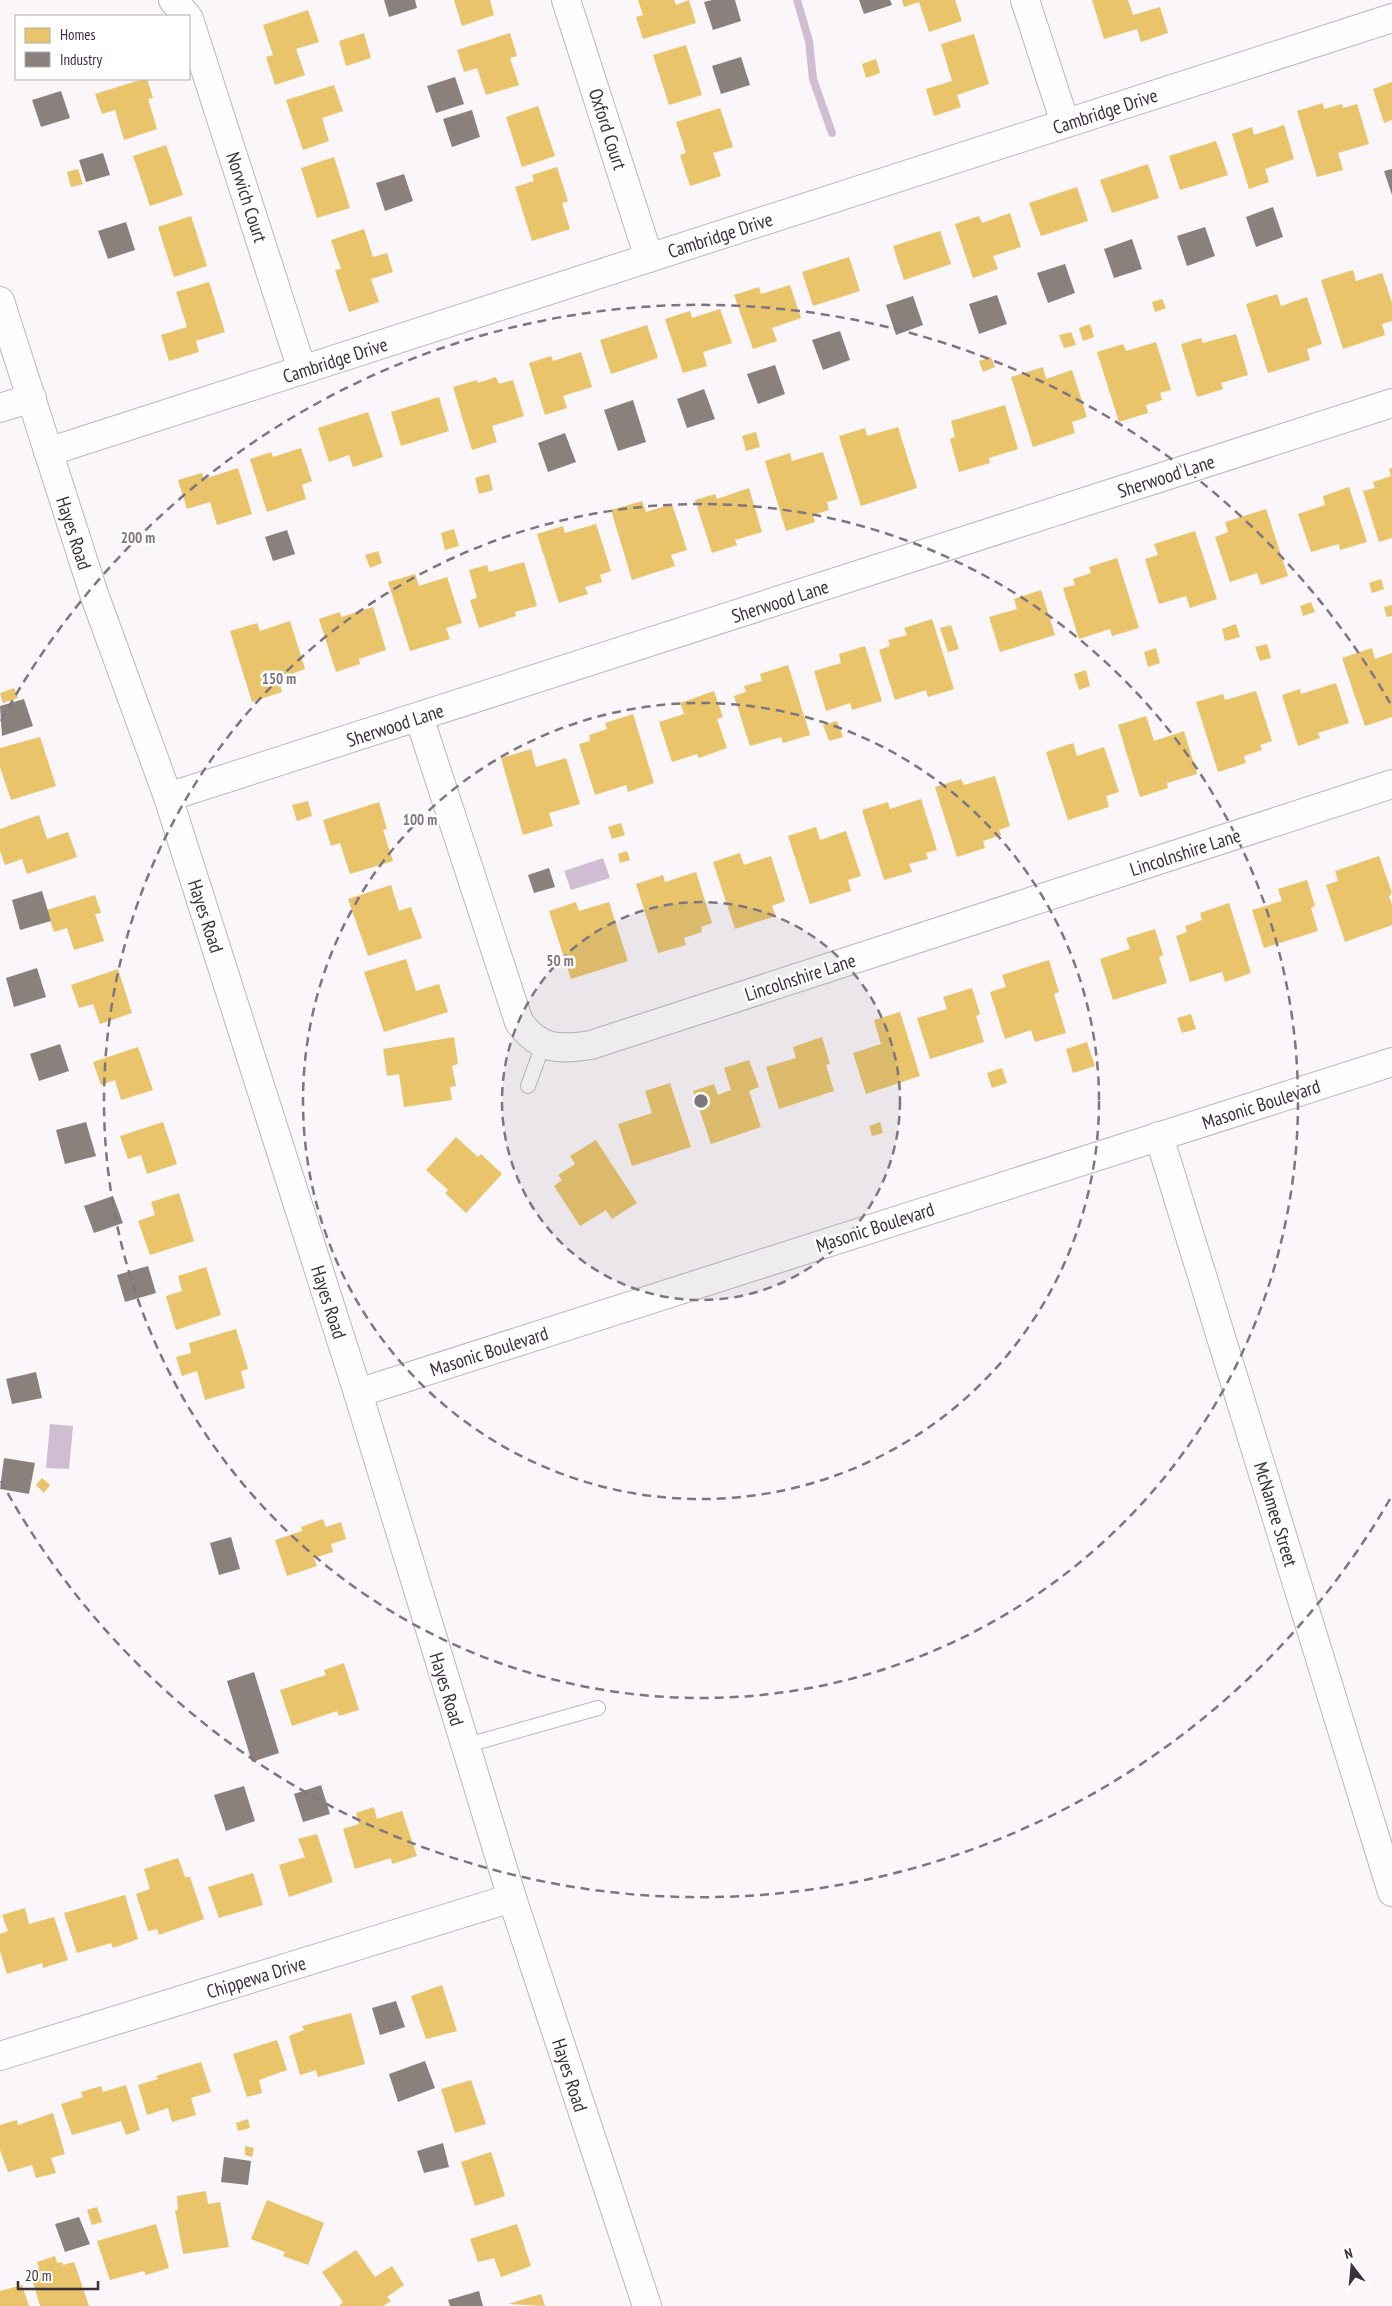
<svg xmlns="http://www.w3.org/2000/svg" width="1392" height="2306" font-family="'PT Sans Narrow',sans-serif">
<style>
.water{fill:#cfbdd1}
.homes{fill:#e9c46a}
.industry{fill:#8a817c}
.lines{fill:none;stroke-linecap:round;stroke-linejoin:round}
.stream{stroke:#cfbdd1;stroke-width:8}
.lane-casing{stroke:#bcb6bd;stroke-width:16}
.street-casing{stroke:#bcb6bd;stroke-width:30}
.secondary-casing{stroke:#bcb6bd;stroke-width:30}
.lane{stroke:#fefefe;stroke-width:14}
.street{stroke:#fefefe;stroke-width:28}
.secondary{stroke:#fefefe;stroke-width:28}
.ring{fill:none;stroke:#7e767f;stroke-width:2.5;stroke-dasharray:9 6}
.labels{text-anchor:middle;stroke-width:5;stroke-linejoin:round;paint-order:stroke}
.street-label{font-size:19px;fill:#3b313d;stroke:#fff}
.centre{fill:#7e767f;stroke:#fff;stroke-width:2.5}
.ring-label{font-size:15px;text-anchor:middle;font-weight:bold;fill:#7e767f;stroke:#fff;stroke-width:5;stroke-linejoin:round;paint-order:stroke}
</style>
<rect width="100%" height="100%" fill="#faf6fa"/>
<g class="water">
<polygon points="603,858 610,878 571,890 564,871"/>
<polygon points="50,1424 73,1426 69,1469 46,1468"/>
</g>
<g class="homes">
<polygon points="454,0 490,0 494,15 462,26"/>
<polygon points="638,0 674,0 676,5 689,0 696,23 643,39 636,17 643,15"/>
<polygon points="902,0 955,0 962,21 929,32 919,2 904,7"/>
<polygon points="1092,0 1128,0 1133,15 1160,7 1168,33 1141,42 1137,29 1104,39"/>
<polygon points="308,10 319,42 296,49 305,75 275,85 266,57 273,55 263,25"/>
<polygon points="364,33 371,58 346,66 339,41"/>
<polygon points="510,33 517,56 510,58 519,85 486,95 477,68 464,72 457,50"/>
<polygon points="974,34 989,84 957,95 961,107 934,116 926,89 952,81 941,44"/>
<polygon points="686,45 702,95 669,105 653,55"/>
<polygon points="876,59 880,73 866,78 862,64"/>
<polygon points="143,79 147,79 153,98 148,99 157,129 124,140 115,110 102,114 95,94"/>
<polygon points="1392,82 1392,120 1384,123 1373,89"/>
<polygon points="334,85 343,111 322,118 329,141 303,150 286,100"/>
<polygon points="1323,103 1324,109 1342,104 1343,108 1357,104 1369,144 1338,153 1343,170 1317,177 1297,111"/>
<polygon points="538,106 555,156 522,167 506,117"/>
<polygon points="720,108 733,147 713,153 721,176 690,186 680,155 686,153 676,122"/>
<polygon points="1284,125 1294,159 1265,169 1269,182 1249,189 1232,134 1252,127 1254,135"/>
<polygon points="1216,141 1228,175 1180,190 1169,156"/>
<polygon points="166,145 183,195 150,206 133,156"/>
<polygon points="334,157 350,208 317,218 301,168"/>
<polygon points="1148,164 1159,198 1112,213 1100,180"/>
<polygon points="557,167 568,201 562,203 570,229 532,241 515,187 534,181 532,175"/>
<polygon points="78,169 83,184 71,187 67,172"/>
<polygon points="1077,187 1088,221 1041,236 1029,203"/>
<polygon points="1010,213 1021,247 993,256 998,269 973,278 955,224 979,216 982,223"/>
<polygon points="191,216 207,266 174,277 158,227"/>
<polygon points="364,229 373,257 387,253 393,272 371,279 379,302 349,312 335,270 341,269 331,240"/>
<polygon points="940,231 951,264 904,280 893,246"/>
<polygon points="849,257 860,291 813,306 802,272"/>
<polygon points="1353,270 1356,281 1382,273 1392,303 1392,321 1382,324 1385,335 1343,349 1321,280"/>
<polygon points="209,282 225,332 196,341 199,352 169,361 161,335 187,327 176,292"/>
<polygon points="790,285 801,318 772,328 777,341 753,349 734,295 759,287 761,294"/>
<polygon points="1277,294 1281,306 1307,297 1322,344 1307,349 1310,360 1268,373 1246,304"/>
<polygon points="1162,299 1166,308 1155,312 1152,302"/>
<polygon points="720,309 732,343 703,352 707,366 683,373 665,319 690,311 692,318"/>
<polygon points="1090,324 1094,337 1083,341 1079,328"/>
<polygon points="647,325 658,358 611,374 600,340"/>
<polygon points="1071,332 1076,345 1064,348 1059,335"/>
<polygon points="1236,334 1248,375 1221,383 1223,389 1197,397 1181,344 1201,338 1203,343"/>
<polygon points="1156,342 1171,390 1160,393 1162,400 1146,405 1148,413 1119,422 1097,352 1123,344 1126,351"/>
<polygon points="581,352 592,387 563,396 567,408 545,415 529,363 551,356 553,361"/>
<polygon points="991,357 995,367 983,372 979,361"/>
<polygon points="1043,367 1046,379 1072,370 1087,417 1072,422 1075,433 1033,447 1011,377"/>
<polygon points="496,377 499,384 513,380 524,416 492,426 497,442 472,450 453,387 477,380 478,383"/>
<polygon points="439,397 449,431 401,446 391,412"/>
<polygon points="1005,405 1018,449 989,458 990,463 959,472 950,439 955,437 951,421"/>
<polygon points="368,412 383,457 353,467 349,455 329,462 318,428"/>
<polygon points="898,427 917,488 861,506 839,436 865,428 867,436"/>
<polygon points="756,432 760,447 746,451 742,436"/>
<polygon points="301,448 312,481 302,485 306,499 267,512 250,459 271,452 273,457"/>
<polygon points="823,452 838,499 827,502 829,510 813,515 815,522 786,531 765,461 790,453 792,461"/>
<polygon points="238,468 252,514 217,525 210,502 187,509 178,480 202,473 204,479"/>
<polygon points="1392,468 1392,538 1379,542 1363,491 1375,488 1373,482 1391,476 1389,469"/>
<polygon points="489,474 493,490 479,494 475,478"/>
<polygon points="1349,487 1367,542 1340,550 1339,544 1311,552 1298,514 1325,505 1323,496"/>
<polygon points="749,488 762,532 735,540 737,545 712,553 695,500 715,494 717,499"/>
<polygon points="642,501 646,512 672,504 687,550 671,555 675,566 632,580 611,510"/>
<polygon points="1266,509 1288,576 1261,585 1257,573 1230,582 1215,537 1228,532 1225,522"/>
<polygon points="596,524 611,571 600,575 602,582 585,587 588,594 559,603 537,534 563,526 565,533"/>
<polygon points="454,529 459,546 445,550 441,533"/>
<polygon points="1195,531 1217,599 1190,608 1186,596 1159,604 1145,559 1158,555 1154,544"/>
<polygon points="378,551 382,563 370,568 365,555"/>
<polygon points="1117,558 1139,628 1112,636 1110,629 1079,639 1063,588 1075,585 1073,579 1091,573 1089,567"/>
<polygon points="524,562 537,606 515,612 516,616 479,628 470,600 477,598 469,570 487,565 489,572"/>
<polygon points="415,574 419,586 447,577 462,623 446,628 450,639 410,651 388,582"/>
<polygon points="1381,579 1384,589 1372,593 1369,583"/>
<polygon points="1041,590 1055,635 1000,652 989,617 1017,609 1014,599"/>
<polygon points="1311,602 1315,612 1303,616 1300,606"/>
<polygon points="1392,605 1392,616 1387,617 1384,607"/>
<polygon points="373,607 386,650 359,659 360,664 336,672 319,619 340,612 341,617"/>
<polygon points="932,619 954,689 928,697 926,690 895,700 879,650 890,646 888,640 907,635 904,628"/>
<polygon points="290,621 305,669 294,673 296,679 280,684 282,692 252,702 230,631 257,623 260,631"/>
<polygon points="1236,624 1240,637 1225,641 1222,629"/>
<polygon points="951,625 959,649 948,652 940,628"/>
<polygon points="1267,644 1271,658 1260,661 1255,647"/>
<polygon points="865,646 882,701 852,710 850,703 826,711 814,671 841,663 839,654"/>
<polygon points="1156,648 1160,663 1148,667 1144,652"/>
<polygon points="1372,648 1375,659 1392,653 1392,717 1365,726 1342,658"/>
<polygon points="788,665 810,735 783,743 781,737 750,746 734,696 746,692 744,686 762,681 760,674"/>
<polygon points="1086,670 1090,686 1079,690 1074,674"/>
<polygon points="1336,683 1349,723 1318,733 1320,738 1298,746 1282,695 1300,689 1301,694"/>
<polygon points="14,688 18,698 3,703 0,693"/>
<polygon points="714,691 723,717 717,719 727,748 699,758 697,754 672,762 659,722 684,714 680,703"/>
<polygon points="1256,691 1272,741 1260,745 1262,750 1244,756 1246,763 1218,772 1196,702 1223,694 1225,700"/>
<polygon points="633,714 654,783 628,792 626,785 595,795 579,744 590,741 589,735 607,729 605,723"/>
<polygon points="1146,716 1154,741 1184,731 1197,774 1167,783 1168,788 1140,797 1118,725"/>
<polygon points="837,721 843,737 829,741 823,725"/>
<polygon points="40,737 56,786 11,800 0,767 0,748"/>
<polygon points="1073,743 1077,756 1104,747 1119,792 1106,796 1109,807 1068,820 1046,752"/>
<polygon points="531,749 536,767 566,758 580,804 549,813 553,826 523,835 501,758"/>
<polygon points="995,776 1010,826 999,830 1001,835 983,841 985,848 957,857 935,787 961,779 964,785"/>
<polygon points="921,799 937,850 926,853 928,859 909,864 912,872 884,880 862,810 888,802 890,809"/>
<polygon points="308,801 312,816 297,821 292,805"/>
<polygon points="379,802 387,829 383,830 393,861 350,874 340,843 331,846 323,820"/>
<polygon points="39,815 47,839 68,832 77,857 27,874 22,859 5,865 0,851 0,829"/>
<polygon points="621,823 625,835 612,839 608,827"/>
<polygon points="816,827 820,840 846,831 861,876 848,880 851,891 810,904 788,836"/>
<polygon points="627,851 630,860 620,863 618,854"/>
<polygon points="740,853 744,865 771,856 785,901 772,906 776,916 735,929 713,862"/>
<polygon points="1379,856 1392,893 1389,896 1392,905 1392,925 1345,942 1326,885 1338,881 1335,871"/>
<polygon points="696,872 712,923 701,927 702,932 684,938 686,945 658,953 636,884 663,875 665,882"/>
<polygon points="1307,880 1315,906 1311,908 1318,931 1264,948 1252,910 1282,901 1278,889"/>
<polygon points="391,885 399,911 411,907 422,938 368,956 348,899"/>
<polygon points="95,895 101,913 95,914 104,941 74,950 67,928 54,932 47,910"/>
<polygon points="576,902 579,911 609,902 628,961 571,979 549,911"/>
<polygon points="1229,903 1251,973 1225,982 1222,972 1190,982 1176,936 1187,932 1185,926 1202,920 1200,913"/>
<polygon points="1155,929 1163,955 1159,957 1167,983 1113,1000 1100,959 1130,949 1126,938"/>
<polygon points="406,959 416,991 439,984 448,1012 384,1032 364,972"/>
<polygon points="1049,960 1059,992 1054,994 1066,1033 1035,1042 1031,1030 1005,1039 990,992 1006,987 1002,975"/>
<polygon points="118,969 132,1013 100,1024 93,1004 79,1008 71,985"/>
<polygon points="972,988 980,1014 976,1016 984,1042 930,1059 917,1018 947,1009 943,997"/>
<polygon points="900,1012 920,1076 866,1094 853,1053 881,1044 874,1020"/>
<polygon points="1191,1014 1196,1029 1182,1033 1177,1018"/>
<polygon points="454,1037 458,1064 452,1066 456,1086 450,1087 452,1100 404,1107 399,1074 387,1076 383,1049"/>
<polygon points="822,1037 830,1064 826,1065 834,1091 779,1109 766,1067 796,1058 793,1047"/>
<polygon points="1087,1042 1095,1066 1073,1073 1066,1049"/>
<polygon points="138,1047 153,1090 121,1100 115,1080 101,1085 93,1062"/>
<polygon points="749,1060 759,1087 749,1091 761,1127 711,1144 693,1091 714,1084 718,1095 731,1090 724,1068"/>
<polygon points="1002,1068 1007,1083 992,1088 987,1073"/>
<polygon points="670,1083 691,1147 632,1166 618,1124 652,1113 645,1091"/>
<polygon points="163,1122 177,1164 147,1174 141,1155 128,1159 120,1136"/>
<polygon points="880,1122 883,1133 872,1136 869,1126"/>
<polygon points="456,1137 478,1157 481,1154 502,1174 466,1213 445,1193 448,1190 426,1170"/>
<polygon points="596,1140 637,1203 612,1219 606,1210 580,1226 554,1186 562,1180 558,1175 575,1164 570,1156"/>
<polygon points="179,1193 194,1241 150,1255 138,1221 155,1215 151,1202"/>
<polygon points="206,1267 221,1315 176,1330 166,1296 182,1291 178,1276"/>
<polygon points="236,1329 248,1369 241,1371 245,1388 205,1400 197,1371 182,1376 176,1357 191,1353 189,1343"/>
<polygon points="42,1478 50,1485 44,1493 36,1485"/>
<polygon points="323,1519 326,1527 341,1522 346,1539 331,1544 333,1552 314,1558 317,1566 287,1576 275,1540 302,1531 301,1527"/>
<polygon points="344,1663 359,1710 339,1716 337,1711 292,1726 280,1690 326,1675 324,1670"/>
<polygon points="374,1807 377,1819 402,1811 417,1856 392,1864 391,1858 355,1869 343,1829 359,1824 356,1813"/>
<polygon points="317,1834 333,1882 289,1897 279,1865 305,1857 298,1839"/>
<polygon points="178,1858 185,1877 190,1877 204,1919 159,1935 157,1929 148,1931 136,1894 150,1889 144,1869"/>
<polygon points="253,1873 263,1905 219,1918 208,1887"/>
<polygon points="125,1895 138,1939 113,1948 111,1943 77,1953 64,1913"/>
<polygon points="25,1908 29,1924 54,1917 68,1960 43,1968 42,1963 7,1974 0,1951 0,1934 8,1931 2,1915"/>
<polygon points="442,1985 457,2031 426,2039 411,1996"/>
<polygon points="351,2013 365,2064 318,2077 316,2070 300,2075 289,2036 304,2030 302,2026"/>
<polygon points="277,2040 287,2070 259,2080 262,2093 247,2097 233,2054"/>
<polygon points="201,2062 211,2092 191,2098 196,2115 172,2122 168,2108 147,2115 138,2085 158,2079 156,2076"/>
<polygon points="471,2080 486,2124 455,2133 441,2089"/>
<polygon points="126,2085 140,2130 126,2135 121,2121 72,2135 61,2104 83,2097 81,2092 101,2086 103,2092"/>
<polygon points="53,2113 65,2154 51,2158 56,2173 36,2178 32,2165 8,2172 0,2150 0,2125 17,2120 18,2125"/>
<polygon points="248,2119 250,2128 238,2131 236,2123"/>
<polygon points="245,2146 254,2148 252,2157 245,2155"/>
<polygon points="491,2152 505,2196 475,2206 461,2162"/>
<polygon points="206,2191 208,2204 220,2202 229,2247 183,2254 175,2210 178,2210 177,2196"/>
<polygon points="267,2200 324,2223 308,2265 283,2256 285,2252 251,2239"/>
<polygon points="97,2207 102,2222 92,2225 87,2210"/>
<polygon points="156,2224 169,2268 146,2275 144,2271 110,2280 97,2241"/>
<polygon points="517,2224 531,2266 501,2277 494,2258 478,2262 470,2239"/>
<polygon points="356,2250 375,2277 392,2266 404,2285 387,2297 391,2301 383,2306 339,2306 343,2302 322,2272"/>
<polygon points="55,2256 57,2263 62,2262 63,2265 74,2262 89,2306 40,2306 30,2272 39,2269 37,2262"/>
<polygon points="22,2285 29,2306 0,2306 0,2291"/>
<polygon points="541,2294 545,2306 508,2304"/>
</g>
<g class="industry">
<polygon points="384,0 415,0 417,8 389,17"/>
<polygon points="712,0 735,0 741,21 713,30 704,2"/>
<polygon points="859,0 890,0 892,5 864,14"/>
<polygon points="741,57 750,85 721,94 712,66"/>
<polygon points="455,77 464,104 436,113 427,86"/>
<polygon points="61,91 70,118 41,127 32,100"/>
<polygon points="472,110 480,137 452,147 443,119"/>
<polygon points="103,153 110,175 86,182 79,160"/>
<polygon points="1392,169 1392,195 1384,171"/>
<polygon points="404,174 413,201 385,211 376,183"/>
<polygon points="1273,207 1283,237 1256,247 1246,217"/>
<polygon points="126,222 135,250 108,259 98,231"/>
<polygon points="1205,227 1215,256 1187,266 1177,236"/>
<polygon points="1132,239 1142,269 1114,278 1104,249"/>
<polygon points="1065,264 1075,293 1048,303 1037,273"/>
<polygon points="997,295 1007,324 979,334 969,304"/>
<polygon points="913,296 923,325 896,335 886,305"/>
<polygon points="840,331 850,360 823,370 812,340"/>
<polygon points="775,365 785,394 758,404 747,374"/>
<polygon points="704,389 715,419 687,428 677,399"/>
<polygon points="633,400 646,442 618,451 604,410"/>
<polygon points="565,433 576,462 548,472 538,443"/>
<polygon points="287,530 295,554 273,561 265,537"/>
<polygon points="24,699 33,726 2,736 0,706"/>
<polygon points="549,868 555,887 534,893 528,875"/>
<polygon points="42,891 51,921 20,930 12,900"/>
<polygon points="37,968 46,997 14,1007 6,978"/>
<polygon points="60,1044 69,1071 39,1081 30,1054"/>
<polygon points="86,1122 96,1156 65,1164 56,1130"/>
<polygon points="113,1196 123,1223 94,1233 84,1206"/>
<polygon points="148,1266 156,1293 125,1302 117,1275"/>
<polygon points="36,1372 42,1398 12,1404 6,1379"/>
<polygon points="4,1458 35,1463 29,1494 0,1489"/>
<polygon points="231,1537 240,1569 219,1575 210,1543"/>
<polygon points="254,1672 279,1753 252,1762 227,1681"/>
<polygon points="321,1785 330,1814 303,1822 294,1794"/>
<polygon points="244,1786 255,1821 226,1831 214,1795"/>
<polygon points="396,2001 405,2027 380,2035 372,2008"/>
<polygon points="425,2061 435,2088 398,2102 389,2074"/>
<polygon points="443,2143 449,2167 424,2173 417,2151"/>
<polygon points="224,2157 251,2161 248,2185 221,2182"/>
<polygon points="79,2217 90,2244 65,2252 55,2224"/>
<polygon points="479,2291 483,2306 450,2306 448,2300"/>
</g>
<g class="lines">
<polyline class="stream" points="797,0 809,41 813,79 832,133"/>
<g class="lane-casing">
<g id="lane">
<polyline points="528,1086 543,1045"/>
<polyline points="464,1746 598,1708"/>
</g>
</g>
<g class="street-casing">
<g id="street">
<polyline points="173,0 187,16"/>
<polyline points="566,0 649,258"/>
<polyline points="1025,0 1065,123"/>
<polyline points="189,19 302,370"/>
<polyline points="48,452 1392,18"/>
<path d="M419,717L519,1022C540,1050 557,1050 591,1045L1392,784"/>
<polyline points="168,797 1392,403"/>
<polyline points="1159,1136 1392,1892"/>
<polyline points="0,2056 512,1898"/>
</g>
</g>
<g class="secondary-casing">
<g id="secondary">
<polyline points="0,301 94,594 168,797 358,1393 512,1898 647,2306"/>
<polyline points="0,408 32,398"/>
<polyline points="358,1393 1392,1062"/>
</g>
</g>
<use href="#lane" class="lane"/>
<use href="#street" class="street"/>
<use href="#secondary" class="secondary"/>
</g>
<circle cx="701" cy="1101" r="199" fill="#7e767f" fill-opacity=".12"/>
<g class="ring">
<circle cx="701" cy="1101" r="199"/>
<circle cx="701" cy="1101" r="398"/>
<circle cx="701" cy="1101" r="597"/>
<path d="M1390 1499A796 796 0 0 1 1 1481M1 721A796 796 0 0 1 1390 703"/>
</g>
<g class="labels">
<g class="street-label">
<text transform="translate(1105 111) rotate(-18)" y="7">Cambridge Drive</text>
<text transform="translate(608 129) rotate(72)" y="7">Oxford Court</text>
<text transform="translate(247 197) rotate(72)" y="7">Norwich Court</text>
<text transform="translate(720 235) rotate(-18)" y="7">Cambridge Drive</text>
<text transform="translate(335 360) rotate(-18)" y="7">Cambridge Drive</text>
<text transform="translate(1166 476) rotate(-18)" y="7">Sherwood Lane</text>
<text transform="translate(74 533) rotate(72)" y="7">Hayes Road</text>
<text transform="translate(780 601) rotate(-18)" y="7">Sherwood Lane</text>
<text transform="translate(395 725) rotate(-18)" y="7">Sherwood Lane</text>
<text transform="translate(1185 852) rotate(-18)" y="7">Lincolnshire Lane</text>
<text transform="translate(206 916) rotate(72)" y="7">Hayes Road</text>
<text transform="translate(800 977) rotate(-18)" y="7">Lincolnshire Lane</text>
<text transform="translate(1261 1104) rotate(-18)" y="7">Masonic Boulevard</text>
<text transform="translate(875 1227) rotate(-18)" y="7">Masonic Boulevard</text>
<text transform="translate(329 1302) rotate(72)" y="7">Hayes Road</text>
<text transform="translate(489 1351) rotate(-18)" y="7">Masonic Boulevard</text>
<text transform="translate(1276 1514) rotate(73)" y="7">McNamee Street</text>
<text transform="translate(447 1689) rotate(73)" y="7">Hayes Road</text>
<text transform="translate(256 1977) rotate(-17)" y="7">Chippewa Drive</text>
<text transform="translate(570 2075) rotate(72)" y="7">Hayes Road</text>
</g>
</g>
<circle cx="701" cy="1101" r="8" class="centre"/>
<g class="ring-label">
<text x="138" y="543">200 m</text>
<text x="279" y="684">150 m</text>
<text x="420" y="825">100 m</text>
<text x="560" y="966">50 m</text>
</g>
<rect x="15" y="15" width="175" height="65" fill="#ffffff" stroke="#b1adb1"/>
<rect x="25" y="28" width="25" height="15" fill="#e9c46a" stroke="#b1adb1"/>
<text x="60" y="40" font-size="15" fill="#3b313d">Homes</text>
<rect x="25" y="52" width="25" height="15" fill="#8a817c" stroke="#b1adb1"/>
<text x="60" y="65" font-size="15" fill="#3b313d">Industry</text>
<g transform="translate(1352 2266) rotate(344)" stroke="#ffffff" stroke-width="4" paint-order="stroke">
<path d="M0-4L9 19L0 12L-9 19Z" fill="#3b313d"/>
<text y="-8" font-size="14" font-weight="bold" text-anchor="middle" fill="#3b313d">N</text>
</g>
<path d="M18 2281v8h80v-8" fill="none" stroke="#3b313d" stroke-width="2.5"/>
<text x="25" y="2281" font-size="15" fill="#3b313d" stroke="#ffffff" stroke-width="4" paint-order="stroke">20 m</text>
</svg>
